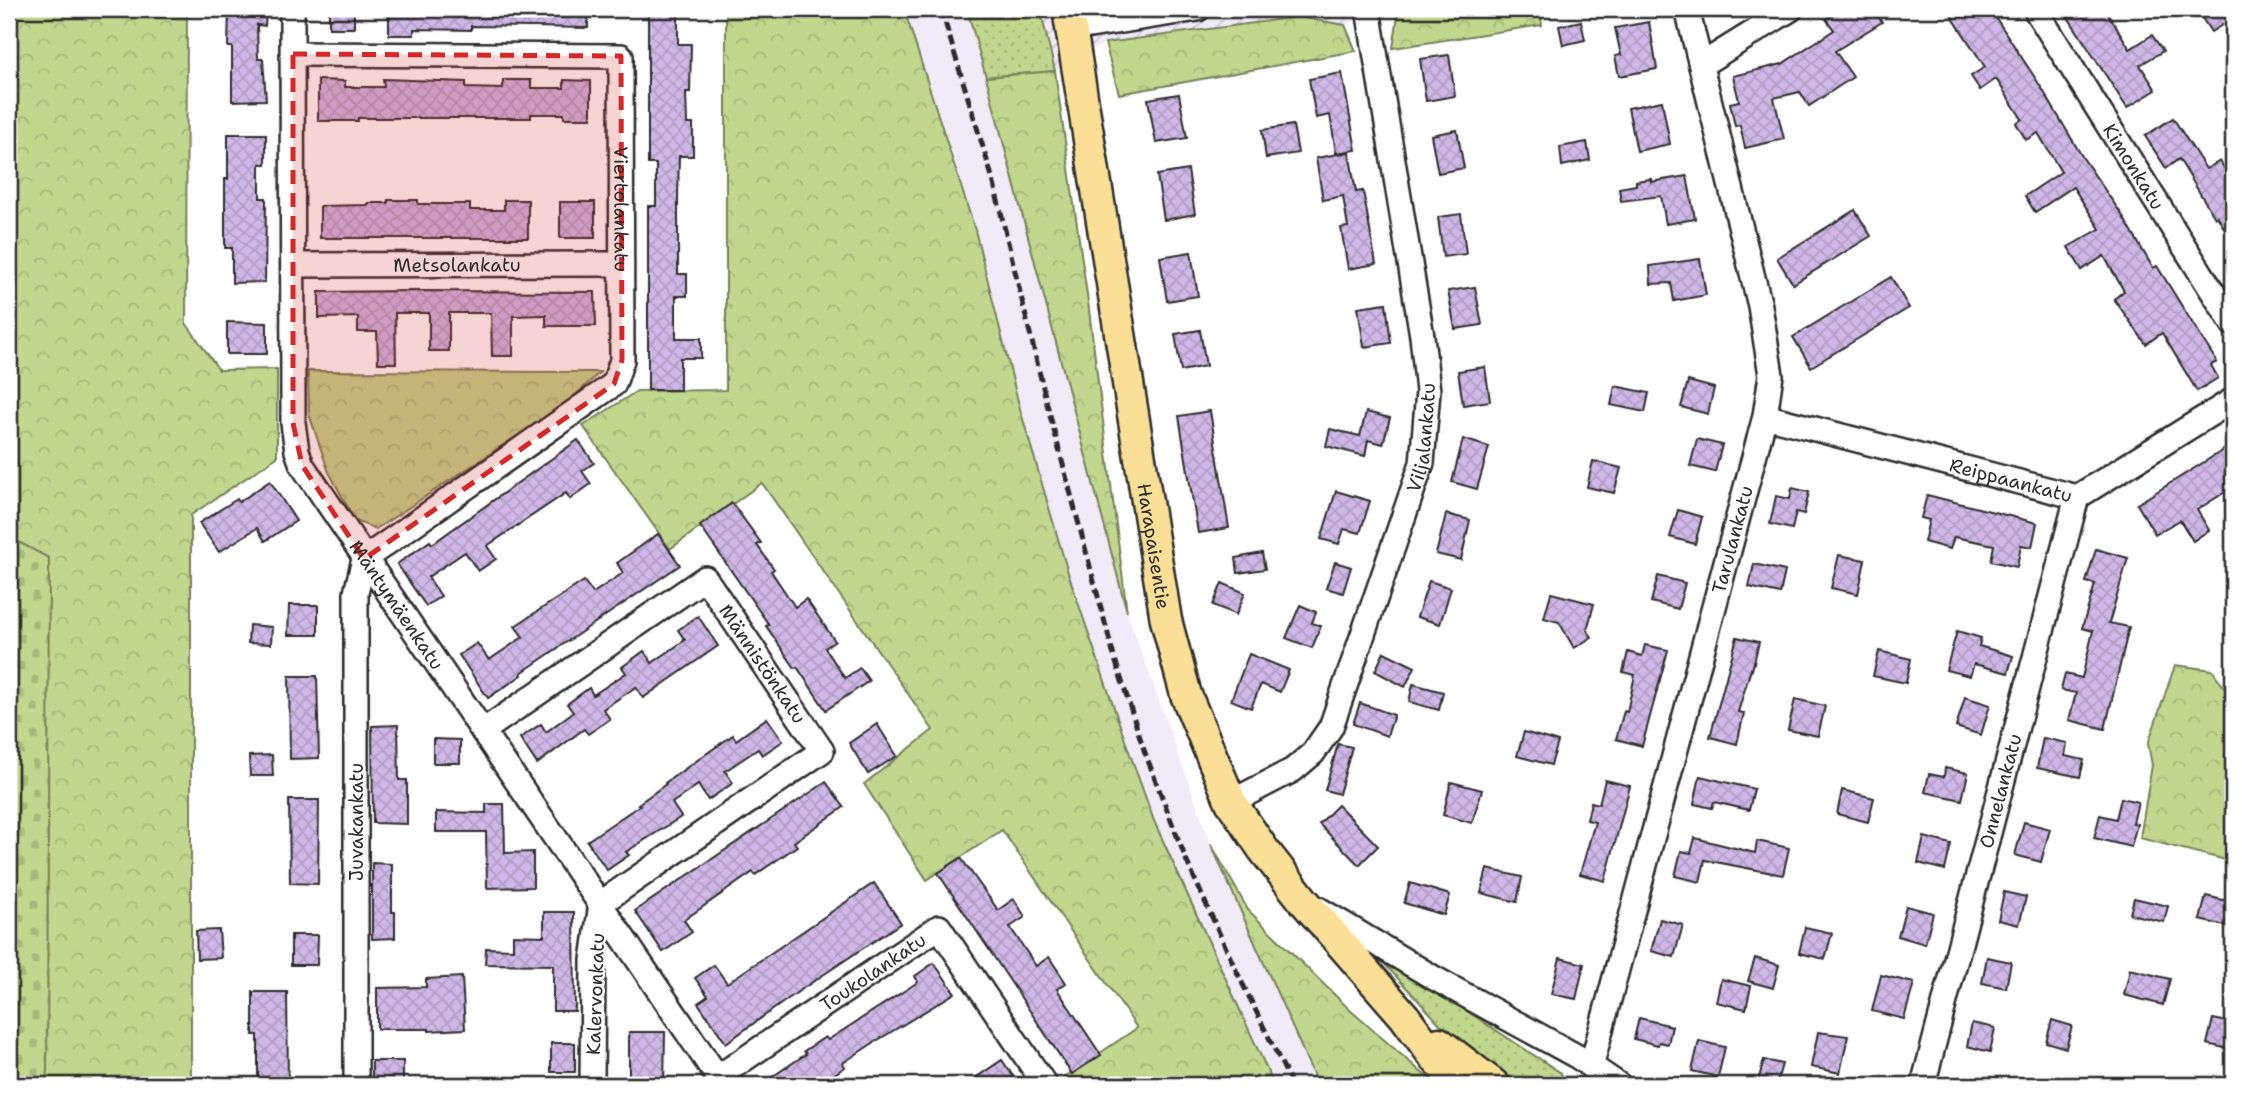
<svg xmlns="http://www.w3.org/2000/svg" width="2242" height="1094" font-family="'Shantell Sans',sans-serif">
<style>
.built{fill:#f1eaf8}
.industrial{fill:url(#industrial-furrows)}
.grass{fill:url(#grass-dots);stroke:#76815c;stroke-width:2}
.forest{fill:url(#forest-crowns);stroke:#76815c;stroke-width:2}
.cemetery{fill:url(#cemetery-stones);stroke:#76815c;stroke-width:2}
.building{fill:url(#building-cross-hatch);stroke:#2b2b2b;stroke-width:2}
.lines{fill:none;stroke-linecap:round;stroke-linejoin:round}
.minor-casing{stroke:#2b2b2b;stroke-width:28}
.major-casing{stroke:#2b2b2b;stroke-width:35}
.minor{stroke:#fff;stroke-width:23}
.major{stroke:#fbdf96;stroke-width:30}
.rail{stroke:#2b2b2b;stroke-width:5;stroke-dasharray:10 5;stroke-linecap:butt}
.marked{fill:#d62828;fill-opacity:0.2;stroke:#d62828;stroke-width:5;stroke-dasharray:14 9;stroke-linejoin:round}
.labels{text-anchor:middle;stroke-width:5;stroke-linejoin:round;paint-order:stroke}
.street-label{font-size:19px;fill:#2b2b2b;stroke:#fff}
</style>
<defs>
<pattern id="industrial-furrows" width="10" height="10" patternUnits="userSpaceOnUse" patternTransform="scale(1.75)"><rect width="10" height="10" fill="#f1eaf8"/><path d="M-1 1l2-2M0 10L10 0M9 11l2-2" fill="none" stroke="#cfc9d5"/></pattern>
<pattern id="grass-dots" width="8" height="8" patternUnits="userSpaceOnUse" patternTransform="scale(1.75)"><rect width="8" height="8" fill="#c1d78d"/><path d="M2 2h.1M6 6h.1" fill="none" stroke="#a6b97a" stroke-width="1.8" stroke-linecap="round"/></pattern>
<pattern id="forest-crowns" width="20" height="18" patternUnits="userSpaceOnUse" patternTransform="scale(1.75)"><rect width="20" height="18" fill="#c1d78d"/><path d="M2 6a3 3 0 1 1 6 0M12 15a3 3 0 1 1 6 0" fill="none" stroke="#a6b97a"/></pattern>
<pattern id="cemetery-stones" width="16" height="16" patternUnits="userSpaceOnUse" patternTransform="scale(1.75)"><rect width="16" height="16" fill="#c1d78d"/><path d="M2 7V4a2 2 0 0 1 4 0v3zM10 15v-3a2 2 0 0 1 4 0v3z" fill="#a6b97a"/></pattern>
<pattern id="building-cross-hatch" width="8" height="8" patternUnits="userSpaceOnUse" patternTransform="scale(1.75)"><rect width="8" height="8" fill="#cfb8e7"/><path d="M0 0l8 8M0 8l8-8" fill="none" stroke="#b29ec6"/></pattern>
</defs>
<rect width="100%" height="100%" fill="#fff"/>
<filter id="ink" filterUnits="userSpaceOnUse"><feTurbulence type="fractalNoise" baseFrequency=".0143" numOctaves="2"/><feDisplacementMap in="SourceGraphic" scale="14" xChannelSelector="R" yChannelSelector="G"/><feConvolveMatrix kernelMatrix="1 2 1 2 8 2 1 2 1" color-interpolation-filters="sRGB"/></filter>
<g filter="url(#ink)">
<polygon class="built" points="904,9 967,9 1127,612 1211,844 1318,1085 1274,1085 1154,821 1069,577 1020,409 975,230"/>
<polygon class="industrial" points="1040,9 1388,9 1345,25 1298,17 1105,43 1055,71"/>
<g class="grass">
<polygon points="967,9 1040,9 1055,71 986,77"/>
<polygon points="1368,946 1561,1073 1565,1085 1507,1085 1452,1037"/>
</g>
<g class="forest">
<polygon points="9,9 187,9 186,323 219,370 277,369 277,457 191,515 191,1085 9,1085"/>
<polygon points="726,9 904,9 975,230 1020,409 1069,576 1125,740 1154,821 1274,1085 1068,1085 1063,1078 1137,1028 1002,830 927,880 864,784 933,730 762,483 670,549 583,426 637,391 726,390"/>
<polygon points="1399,9 1540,9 1542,25 1393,48"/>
<polygon points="1298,17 1345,25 1356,51 1119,94 1105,43"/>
<polygon points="1055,71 1088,302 1127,612 986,77"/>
<polygon points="308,371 600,372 567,403 376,529 355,521 328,470 309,414"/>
<polygon points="2175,665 2212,670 2233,700 2233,862 2140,838 2152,765 2148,744"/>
<polygon points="1211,844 1248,910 1350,1010 1436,1085 1318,1085"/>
</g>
<polygon class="cemetery" points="9,537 49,558 47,1085 9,1085"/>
<g class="building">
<polygon points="229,9 266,9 265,26 257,25 258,59 263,59 266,100 232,101 232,47 228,47"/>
<rect x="329" y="9" width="25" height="19"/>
<polygon points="389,9 588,9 588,28 471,26 471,30 414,29 414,35 389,35"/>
<polygon points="648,9 678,9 678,44 691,44 690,92 686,92 687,124 693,124 693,156 679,156 678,196 678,274 687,274 687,296 676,296 676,338 701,338 701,358 680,358 680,390 648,390 648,206 656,206 656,164 648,164"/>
<polygon points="1842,9 1873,9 1882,22 1835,51 1853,77 1809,106 1800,92 1774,98 1784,139 1745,148 1740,125 1735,126 1730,103 1739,101 1733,76 1782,64 1834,30 1826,19"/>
<polygon points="1947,9 1990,9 2041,87 2083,158 2122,215 2153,268 2157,266 2193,324 2217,362 2211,365 2218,378 2197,391 2162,333 2146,344 2114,299 2124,291 2104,256 2082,270 2068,247 2100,229 2073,187 2035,212 2025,196 2061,172 2038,133 2026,140 2016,123 2022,119 1996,79 1980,90 1971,76 1985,67"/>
<polygon points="2074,9 2105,9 2130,49 2152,35 2163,51 2140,65 2156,90 2127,108 2066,14"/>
<polygon points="2196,9 2233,9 2233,18 2211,32"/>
<polygon points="1581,21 1585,40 1563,45 1559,26"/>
<polygon points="1649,22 1657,69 1619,76 1615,56 1621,55 1615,28"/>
<polygon points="1449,55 1455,96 1426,101 1420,59"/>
<polygon points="1342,73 1356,150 1336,153 1330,115 1316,118 1309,79"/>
<polygon points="383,79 466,82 466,88 503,89 503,80 531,80 531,88 564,88 564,80 591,81 591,118 564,118 564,114 531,114 531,118 358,118 358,121 318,121 318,80 345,81 345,87 384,87"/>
<polygon points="1179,94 1187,138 1156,143 1148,99"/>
<polygon points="1662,101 1670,144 1637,151 1628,108"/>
<polygon points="2173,118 2206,169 2220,161 2233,183 2233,243 2217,216 2215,218 2179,159 2166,168 2145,136"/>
<polygon points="1293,125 1298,153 1266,158 1262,130"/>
<polygon points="1457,130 1464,168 1438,173 1431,135"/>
<polygon points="228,134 266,134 266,164 260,164 260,198 266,198 265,282 232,283 232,248 225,248 225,179 228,179"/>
<polygon points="1587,142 1590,160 1562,166 1560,147"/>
<polygon points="1349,152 1356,192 1363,191 1376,264 1348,269 1341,228 1348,227 1343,196 1323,200 1316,158"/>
<polygon points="1188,170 1195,214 1164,220 1157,175"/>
<polygon points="1687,176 1695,219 1666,224 1661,196 1621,201 1619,188 1636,185 1636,181 1651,179 1651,182"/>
<polygon points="388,200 418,200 418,204 470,204 470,210 504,210 504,200 528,200 528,238 320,238 320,206 368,205 368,203 388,203"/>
<rect x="560" y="202" width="35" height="36"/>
<polygon points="1855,210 1871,236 1793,284 1777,258"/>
<polygon points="1461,214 1466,254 1443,257 1438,217"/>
<polygon points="1191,252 1198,296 1167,301 1160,257"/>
<polygon points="1700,259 1706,295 1674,301 1671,283 1651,284 1650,266"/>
<polygon points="1891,277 1909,308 1811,367 1793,337"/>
<polygon points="1475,287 1482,325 1455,329 1448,291"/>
<polygon points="415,291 595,292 596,326 546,326 546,315 513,316 513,356 492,356 491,313 449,313 449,351 429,351 429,313 395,313 396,363 378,363 377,332 358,332 358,317 319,318 319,292"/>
<polygon points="1386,303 1391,343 1364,347 1358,307"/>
<polygon points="227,322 267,323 267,354 227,354"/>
<polygon points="1200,330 1206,366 1181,371 1175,334"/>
<polygon points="1485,367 1490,401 1463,405 1458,371"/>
<polygon points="1688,381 1714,388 1708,414 1681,407"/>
<polygon points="1615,386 1649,393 1645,412 1611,405"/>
<polygon points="1210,411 1229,528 1198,533 1179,416"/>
<polygon points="1366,412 1390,418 1383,444 1368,440 1365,456 1326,446 1330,429 1360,436"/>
<polygon points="1463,439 1489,447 1477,489 1452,482"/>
<polygon points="1697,439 1722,445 1715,472 1690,466"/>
<polygon points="578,440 594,463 582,471 591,484 570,499 566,493 487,546 496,559 478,571 465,552 428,577 441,596 426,606 397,564 430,541 432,544"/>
<polygon points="2233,444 2233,487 2197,510 2209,530 2193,541 2180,520 2155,534 2137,504"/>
<polygon points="1593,461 1621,468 1614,493 1587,487"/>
<polygon points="270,481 296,521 265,541 257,528 219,552 199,523 237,499 239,502"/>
<polygon points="1792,488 1809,492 1804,514 1796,512 1792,529 1770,524 1776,496 1790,499"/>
<polygon points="1336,491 1370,501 1360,533 1344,529 1339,544 1321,539"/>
<polygon points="1927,495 2037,523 2032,547 2021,545 2017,567 1991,561 1994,545 1954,537 1950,549 1924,542 1929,520 1921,518"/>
<polygon points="732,503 761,543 757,545 774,569 771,571 795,607 806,599 835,641 825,648 845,678 860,668 869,681 826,710 797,667 795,668 766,626 769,625 700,526"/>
<polygon points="1678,510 1702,517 1695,544 1670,537"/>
<polygon points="1446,514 1470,520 1461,560 1436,554"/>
<polygon points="658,534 680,565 521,673 522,675 488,698 459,655 477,643 489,660 523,637 515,626 584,581 593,593 623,573 617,563"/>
<polygon points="2096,549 2128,558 2109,623 2129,627 2105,729 2069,720 2076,693 2061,690 2065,674 2082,678 2093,631 2082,628 2095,584 2086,582"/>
<polygon points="1262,553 1265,569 1238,573 1236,558"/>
<polygon points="1839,555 1865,560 1858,594 1831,588"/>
<polygon points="1335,562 1351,567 1343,593 1326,588"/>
<polygon points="1754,564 1785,571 1780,594 1749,587"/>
<polygon points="1658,576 1685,583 1678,609 1651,602"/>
<polygon points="1429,581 1451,588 1440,624 1417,617"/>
<polygon points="1222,583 1245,593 1236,615 1213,605"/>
<polygon points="1551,593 1594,604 1587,630 1592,637 1574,648 1559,622 1544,618"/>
<polygon points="289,605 318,605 318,635 288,635"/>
<polygon points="1300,605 1316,612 1312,623 1321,626 1312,648 1286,638"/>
<polygon points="698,616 718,646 643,698 636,687 603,709 610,719 588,734 584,729 537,764 520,738 541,724 546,732 573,712 567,704 589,688 593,695 626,673 622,667 644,651 652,663 685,640 678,630"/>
<polygon points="249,625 272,627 271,644 248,643"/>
<polygon points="1957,631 1981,638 1979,646 2013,656 2008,673 1974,664 1970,676 1946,670"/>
<polygon points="1737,637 1759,642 1752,670 1751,669 1738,712 1744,713 1737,744 1710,737"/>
<polygon points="1645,645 1668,650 1642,746 1616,739 1624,711 1627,712 1635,675 1623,672 1628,652 1642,656"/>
<polygon points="1879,651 1911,659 1906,683 1873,676"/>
<polygon points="1384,652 1415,667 1405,687 1375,671"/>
<polygon points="1249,654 1289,670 1280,692 1261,684 1251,708 1231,700"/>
<polygon points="289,676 317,676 319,758 290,759"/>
<polygon points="1413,684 1443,692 1439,710 1409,702"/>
<polygon points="1965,697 1990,705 1981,735 1956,727"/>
<polygon points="1795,699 1825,706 1818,736 1788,730"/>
<polygon points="1360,703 1394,715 1387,736 1353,724"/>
<polygon points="767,718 783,741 762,755 758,749 725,771 733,783 708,800 698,785 672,803 681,817 626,852 629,855 607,870 587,841 640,805 638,804 666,784 665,783 733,735 736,740"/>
<polygon points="877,724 897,756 868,774 849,743"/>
<polygon points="398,725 399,780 407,780 407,824 373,823 372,726"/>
<polygon points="1524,732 1558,742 1551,765 1517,756"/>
<polygon points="2043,738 2067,743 2065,756 2084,760 2080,777 2037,768"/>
<polygon points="433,739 460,740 460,763 433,763"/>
<polygon points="1338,744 1352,747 1339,794 1325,790"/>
<polygon points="272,755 273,776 250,776 249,756"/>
<polygon points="1945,768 1968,773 1962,800 1925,792 1929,774 1944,777"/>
<polygon points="1700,776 1754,789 1749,810 1714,802 1712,808 1694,804"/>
<polygon points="1605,780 1630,786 1605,881 1580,874 1595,822 1587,820 1591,802 1599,804"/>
<polygon points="826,782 844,807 794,842 797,846 755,875 753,872 684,920 692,932 663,952 635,911"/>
<polygon points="1451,782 1482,790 1472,823 1443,815"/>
<polygon points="1842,790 1874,798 1868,822 1837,814"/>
<polygon points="2121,798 2138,802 2133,823 2137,824 2131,847 2094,838 2100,815 2116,819"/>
<polygon points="289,800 319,800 318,884 290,883"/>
<polygon points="486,804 504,804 505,853 533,852 533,887 487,888 486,832 436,832 436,812 486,813"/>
<polygon points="1338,805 1378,846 1359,865 1319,824"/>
<polygon points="2024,822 2050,829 2041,862 2015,855"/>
<polygon points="1924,837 1951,844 1945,870 1918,863"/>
<polygon points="1695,838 1755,853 1757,841 1789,848 1783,875 1705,860 1700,882 1675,876 1681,851 1691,853"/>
<polygon points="961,858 998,910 1014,899 1025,917 1010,927 1036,966 1049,957 1066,983 1057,989 1101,1055 1072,1074 938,873"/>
<polygon points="372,863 392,864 392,912 395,912 395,938 372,939"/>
<polygon points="1487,869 1522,877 1517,902 1481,893"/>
<polygon points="874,883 901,923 802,989 726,1043 698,1003 708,996 695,978 714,965 727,983"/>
<polygon points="1410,883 1450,895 1444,915 1404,903"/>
<polygon points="2004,892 2026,897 2019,925 1998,920"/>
<polygon points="2206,896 2232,902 2226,926 2200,920"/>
<polygon points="2134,898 2168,906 2164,922 2130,914"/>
<polygon points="1906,906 1933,913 1925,944 1898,936"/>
<polygon points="544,912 574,912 575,1011 553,1011 553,965 485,964 486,948 513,949 513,935 544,936"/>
<polygon points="1660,919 1683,925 1674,957 1651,951"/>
<polygon points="1805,927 1832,933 1825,959 1799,953"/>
<polygon points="219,930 221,958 197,959 196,931"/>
<polygon points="291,935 318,935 317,965 291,965"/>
<polygon points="1987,957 2011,962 2006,988 1982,983"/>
<polygon points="1560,958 1584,964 1576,999 1551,994"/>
<polygon points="1755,958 1779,965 1773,988 1748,981"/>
<polygon points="934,963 955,993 873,1043 843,1063 845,1067 824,1081 822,1078 812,1085 760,1085 806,1054 804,1051 825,1037 828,1040 918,982 915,976"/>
<polygon points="2130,969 2170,979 2163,1005 2124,995"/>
<polygon points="1881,975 1914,983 1904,1019 1872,1011"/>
<polygon points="462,977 465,1029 429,1031 429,1029 377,1029 377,988 426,987 426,979"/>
<polygon points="1721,979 1751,986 1746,1009 1716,1002"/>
<polygon points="253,992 287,992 288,1085 258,1085 258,1035 253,1035"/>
<polygon points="1639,1018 1672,1026 1668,1044 1659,1042 1658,1045 1634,1039"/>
<polygon points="2213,1019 2233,1023 2233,1050 2207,1044"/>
<polygon points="2052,1020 2072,1026 2066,1048 2046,1042"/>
<polygon points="1972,1023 1995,1028 1990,1052 1967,1046"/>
<polygon points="629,1032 665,1032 664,1085 629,1085"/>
<polygon points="1818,1032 1848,1036 1840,1073 1811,1067"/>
<polygon points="1699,1041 1725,1047 1718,1077 1692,1071"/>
<rect x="551" y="1043" width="24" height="29"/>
<polygon points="1002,1060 1019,1085 965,1085"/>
<polygon points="1764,1060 1782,1064 1776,1085 1757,1085"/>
<polygon points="372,1061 403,1061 403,1084 372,1085"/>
</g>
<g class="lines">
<g class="minor-casing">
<g id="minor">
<path id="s1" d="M292,9L293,423L297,451L302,465L723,1085"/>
<path id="s2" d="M2035,9L2233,324"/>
<polyline points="1071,29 1198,9"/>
<path id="s3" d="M293,54L621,56L622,360L614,384L364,559L356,593V1085"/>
<polyline points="1701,65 1791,9"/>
<path id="s4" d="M294,265L621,264"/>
<path id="s5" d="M1765,416L2077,497L2233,400"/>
<path id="s6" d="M483,731L705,578L822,751L601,903L593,960L592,1085"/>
<path id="s7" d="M1231,802L1293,770L1313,753L1331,727L1422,463L1428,391L1422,336L1368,9"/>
<polyline points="1317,908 1434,978 1578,1057 1619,1085"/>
<path id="s8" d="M1591,1067L1765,416L1771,375L1760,306L1687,9"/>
<path id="s9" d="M718,1077L939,927L1045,1085"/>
<path id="s10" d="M1923,1085L2077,497"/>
</g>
</g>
<g class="major-casing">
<g id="major">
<path id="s11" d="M1068,9L1166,620L1186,695L1231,802L1263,849L1303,900L1405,1017L1436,1059L1459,1085"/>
<polyline points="1439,1043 1494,1085"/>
</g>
</g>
<use href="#minor" class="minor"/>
<use href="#major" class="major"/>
<polyline class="rail" points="941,9 993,180 1048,408 1113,653 1144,750 1187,862 1236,970 1292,1085"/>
</g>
</g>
<path class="marked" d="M293,54L621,56L622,360L614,384L364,559L302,465L293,423Z"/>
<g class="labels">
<g class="street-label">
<text dy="7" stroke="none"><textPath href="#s2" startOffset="186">Kimonkatu</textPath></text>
<text dy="7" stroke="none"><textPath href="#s3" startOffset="481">Viertolankatu</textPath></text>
<text dy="7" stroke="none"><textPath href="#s4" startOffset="163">Metsolankatu</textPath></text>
<text dy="7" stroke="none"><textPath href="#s7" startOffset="432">Viljalankatu</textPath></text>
<text dy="7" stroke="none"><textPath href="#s5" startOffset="254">Reippaankatu</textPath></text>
<text dy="7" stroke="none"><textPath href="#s8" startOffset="546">Tarulankatu</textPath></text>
<text dy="7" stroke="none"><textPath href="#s11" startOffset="544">Harapaisentie</textPath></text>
<text dy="7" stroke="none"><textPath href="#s1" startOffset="626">Mäntymäenkatu</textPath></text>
<text dy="7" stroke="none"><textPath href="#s6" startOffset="373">Männistönkatu</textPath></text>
<text dy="7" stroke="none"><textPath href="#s10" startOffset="304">Onnelankatu</textPath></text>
<text transform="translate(356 822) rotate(-90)" y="7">Juvakankatu</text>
<text dy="7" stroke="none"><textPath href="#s9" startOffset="187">Toukolankatu</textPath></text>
<text transform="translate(595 994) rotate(-88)" y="7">Kalervonkatu</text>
</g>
</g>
<rect width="2242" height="1094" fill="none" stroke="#fff" stroke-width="35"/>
<rect x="18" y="18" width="2207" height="1059" fill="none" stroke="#2b2b2b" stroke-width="2.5" filter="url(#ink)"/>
</svg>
